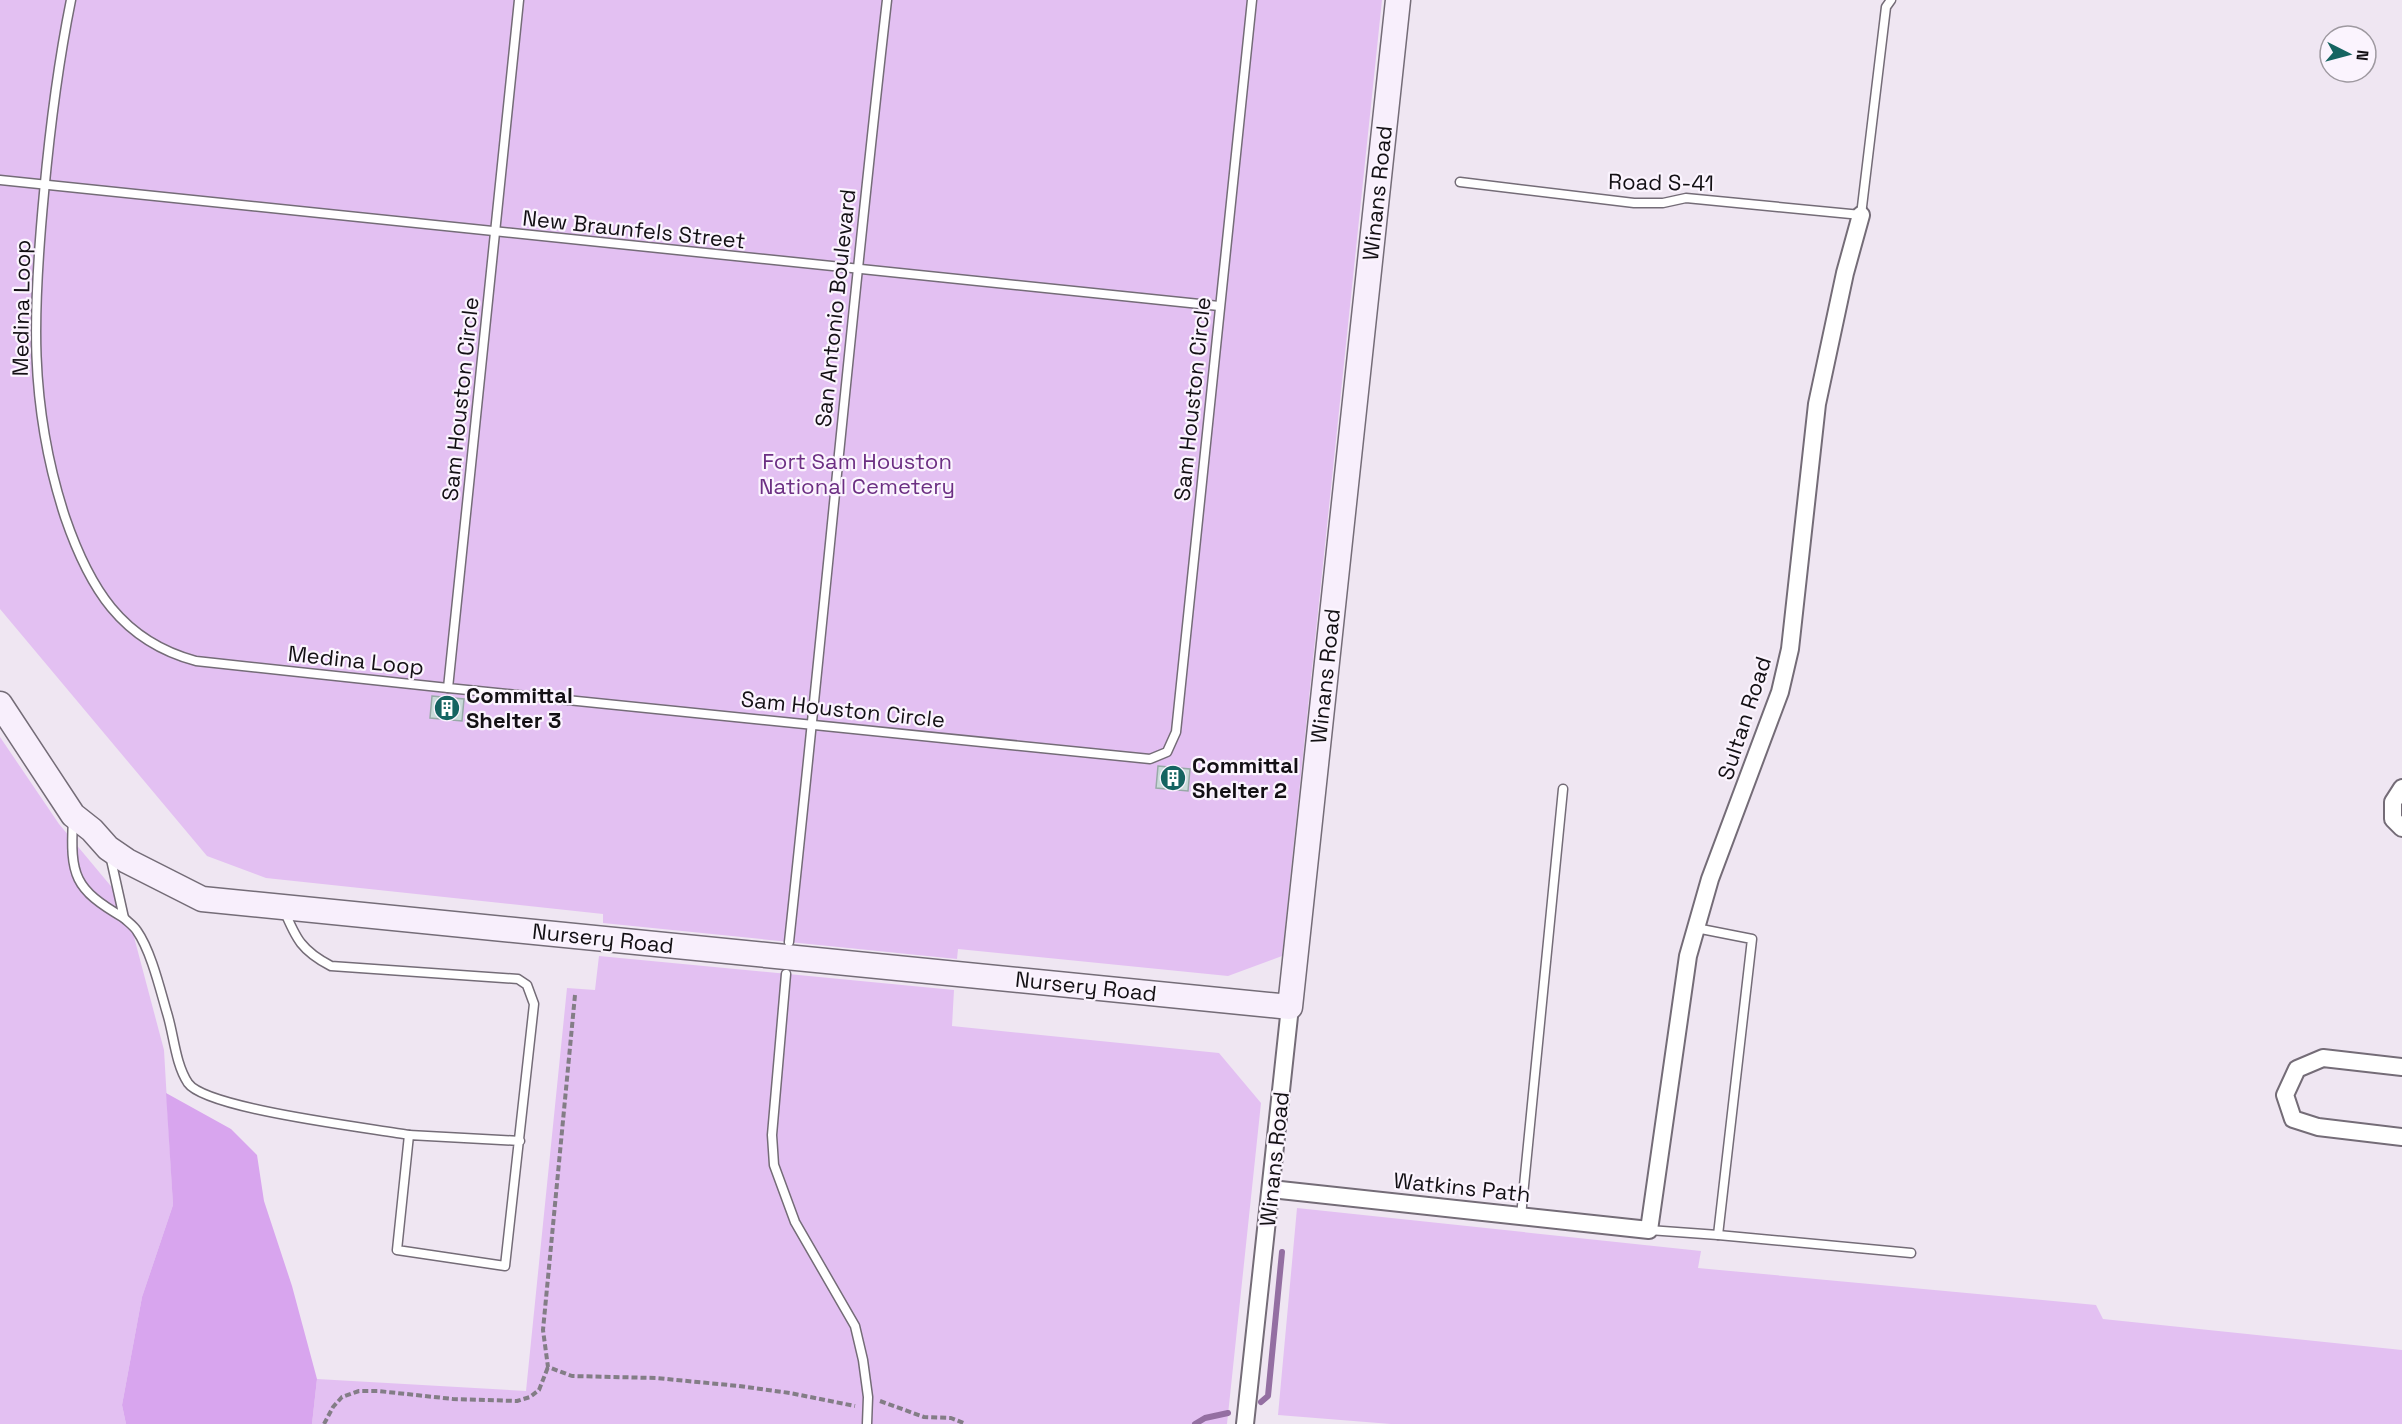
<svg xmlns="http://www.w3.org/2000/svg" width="2402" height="1424" font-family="'Space Grotesk',sans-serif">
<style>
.green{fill:#e3c0f2}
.forest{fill:#d8a5ee}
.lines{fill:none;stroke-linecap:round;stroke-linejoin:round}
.stream{stroke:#946fa2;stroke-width:6}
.building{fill:#c9dad9;stroke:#98a9a8;stroke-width:1.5}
.lane-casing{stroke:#746c77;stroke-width:11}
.street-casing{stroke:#746c77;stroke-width:20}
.secondary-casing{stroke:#746c77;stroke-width:27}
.path{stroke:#837d86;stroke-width:4;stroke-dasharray:6 3;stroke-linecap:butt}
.lane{stroke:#fff;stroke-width:8}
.street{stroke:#fff;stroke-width:16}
.secondary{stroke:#f8effc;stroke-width:24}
.labels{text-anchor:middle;stroke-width:4.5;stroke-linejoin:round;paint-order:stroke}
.street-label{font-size:22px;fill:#131014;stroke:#fbf4fe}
.park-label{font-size:22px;fill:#6c2f83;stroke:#fbf4fe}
.poi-label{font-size:22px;font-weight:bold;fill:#131014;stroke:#fbf4fe;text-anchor:start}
</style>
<rect width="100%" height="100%" fill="#efe6f2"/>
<g class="green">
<polygon points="0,0 1382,0 1282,956 1228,976 958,949 957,959 603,923 603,914 266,878 207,856 0,609"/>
<polygon points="0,737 59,824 125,903 164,1050 173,1205 142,1297 122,1405 126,1424 0,1424"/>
<polygon points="599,956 954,990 952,1026 1219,1053 1261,1103 1227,1424 312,1424 317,1379 526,1391 567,988 595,990"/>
<polygon points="1297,1208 1701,1251 1698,1268 2096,1305 2103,1319 2402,1350 2402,1424 1391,1424 1278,1415"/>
</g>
<polygon class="forest" points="166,1093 231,1129 257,1155 264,1201 292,1286 317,1379 312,1424 126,1424 122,1405 142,1297 173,1205"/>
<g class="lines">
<g class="stream">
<polyline points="1261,1402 1268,1396 1282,1252"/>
<polyline points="1195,1424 1205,1418 1228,1413"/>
</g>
</g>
<g class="building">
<polygon points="432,696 464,699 462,721 430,718"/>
<polygon points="1158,766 1190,769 1188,791 1156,788"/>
</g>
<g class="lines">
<g class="lane-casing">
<g id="lane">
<path d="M71,0C58,64 50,128 44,193C33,309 28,404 65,517C89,587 121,641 196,661L448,688"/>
<polyline points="519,0 448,688 1150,759 1167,752 1176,732 1252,0"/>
<polyline points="0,180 1219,306"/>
<polyline points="1460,182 1634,203 1663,203 1686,198 1861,215 1886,7 1891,0"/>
<path d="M73,819C70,876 74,889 124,918L110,855"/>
<path d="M284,910C296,939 302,951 331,966L518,979L527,985L534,1004L505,1266L397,1250L409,1135L520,1141"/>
<path d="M124,918C128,922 134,926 137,931C151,951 160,989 167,1013C174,1035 175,1063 188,1083C206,1109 370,1128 409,1135"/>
<path d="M789,942C823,628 851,314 887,0"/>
<polyline points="786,974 772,1135 774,1165 795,1222 855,1326 863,1360 868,1397 867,1424"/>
<polyline points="1521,1216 1563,789"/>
<polyline points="1649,1230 1718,1235 1752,939 1696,928"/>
<polyline points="1718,1235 1911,1253"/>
</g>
</g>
<g class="street-casing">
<g id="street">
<polyline points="2402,788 2393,802 2393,819 2402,828"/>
<polyline points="2402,1067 2323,1058 2297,1069 2285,1095 2293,1119 2318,1127 2402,1137"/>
<polyline points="1271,1189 1649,1230 1688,956 1710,879 1780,692 1790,649 1817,404 1845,273 1861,215"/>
<polyline points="1245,1424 1290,1007"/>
</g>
</g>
<g class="secondary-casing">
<polyline id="secondary" points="0,704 73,815 92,830 108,848 127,861 202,899 1290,1007 1398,0"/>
</g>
<g class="path">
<polyline points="575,995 543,1330 548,1367 572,1376 656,1378 739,1386 790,1393 855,1406"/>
<polyline points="880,1401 924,1417 951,1418 966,1424"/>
<polyline points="324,1424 333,1407 342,1397 359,1391 378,1391 453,1399 517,1401 530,1397 539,1390 548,1367"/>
</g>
<use href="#lane" class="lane"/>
<use href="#street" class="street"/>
<use href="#secondary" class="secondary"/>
</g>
<defs>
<g id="building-disc" transform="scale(1.35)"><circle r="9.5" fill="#156461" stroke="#fbf4fe"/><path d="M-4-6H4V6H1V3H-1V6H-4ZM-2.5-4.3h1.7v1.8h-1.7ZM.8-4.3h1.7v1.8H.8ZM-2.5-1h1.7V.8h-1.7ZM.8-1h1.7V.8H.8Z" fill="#fff"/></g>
</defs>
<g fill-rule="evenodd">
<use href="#building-disc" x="447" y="708"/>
<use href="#building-disc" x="1173" y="778"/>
</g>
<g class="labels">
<g class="street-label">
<text transform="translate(1661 182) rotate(1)" y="8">Road S-41</text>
<text transform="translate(1377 193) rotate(-84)" y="8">Winans Road</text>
<text transform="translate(634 229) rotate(6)" y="8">New Braunfels Street</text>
<text transform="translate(21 308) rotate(-89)" y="8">Medina Loop</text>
<text transform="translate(835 308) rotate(-84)" y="8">San Antonio Boulevard</text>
<text transform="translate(460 399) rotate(-84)" y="8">Sam Houston Circle</text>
<text transform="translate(1192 399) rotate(-84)" y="8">Sam Houston Circle</text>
<text transform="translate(356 660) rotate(6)" y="8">Medina Loop</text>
<text transform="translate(1325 676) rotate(-84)" y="8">Winans Road</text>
<text transform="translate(843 709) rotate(6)" y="8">Sam Houston Circle</text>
<text transform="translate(1744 718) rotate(-72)" y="8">Sultan Road</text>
<text transform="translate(603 938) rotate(6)" y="8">Nursery Road</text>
<text transform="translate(1086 986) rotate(6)" y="8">Nursery Road</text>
<text transform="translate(1274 1159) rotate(-84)" y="8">Winans Road</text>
<text transform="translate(1462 1187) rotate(6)" y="8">Watkins Path</text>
</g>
<g class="park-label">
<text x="857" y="469">Fort Sam Houston<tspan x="857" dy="25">National Cemetery</tspan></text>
</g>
<g class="poi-label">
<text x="466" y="703">Committal<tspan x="466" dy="25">Shelter 3</tspan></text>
<text x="1192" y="773">Committal<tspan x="1192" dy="25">Shelter 2</tspan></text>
</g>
</g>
<g transform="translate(2348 54) rotate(96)"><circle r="28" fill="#fbf4fe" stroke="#9e99a0" stroke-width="1.5"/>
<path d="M0-4.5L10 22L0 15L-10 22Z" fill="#156461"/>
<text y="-9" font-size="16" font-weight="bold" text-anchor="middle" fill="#131014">N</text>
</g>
</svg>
